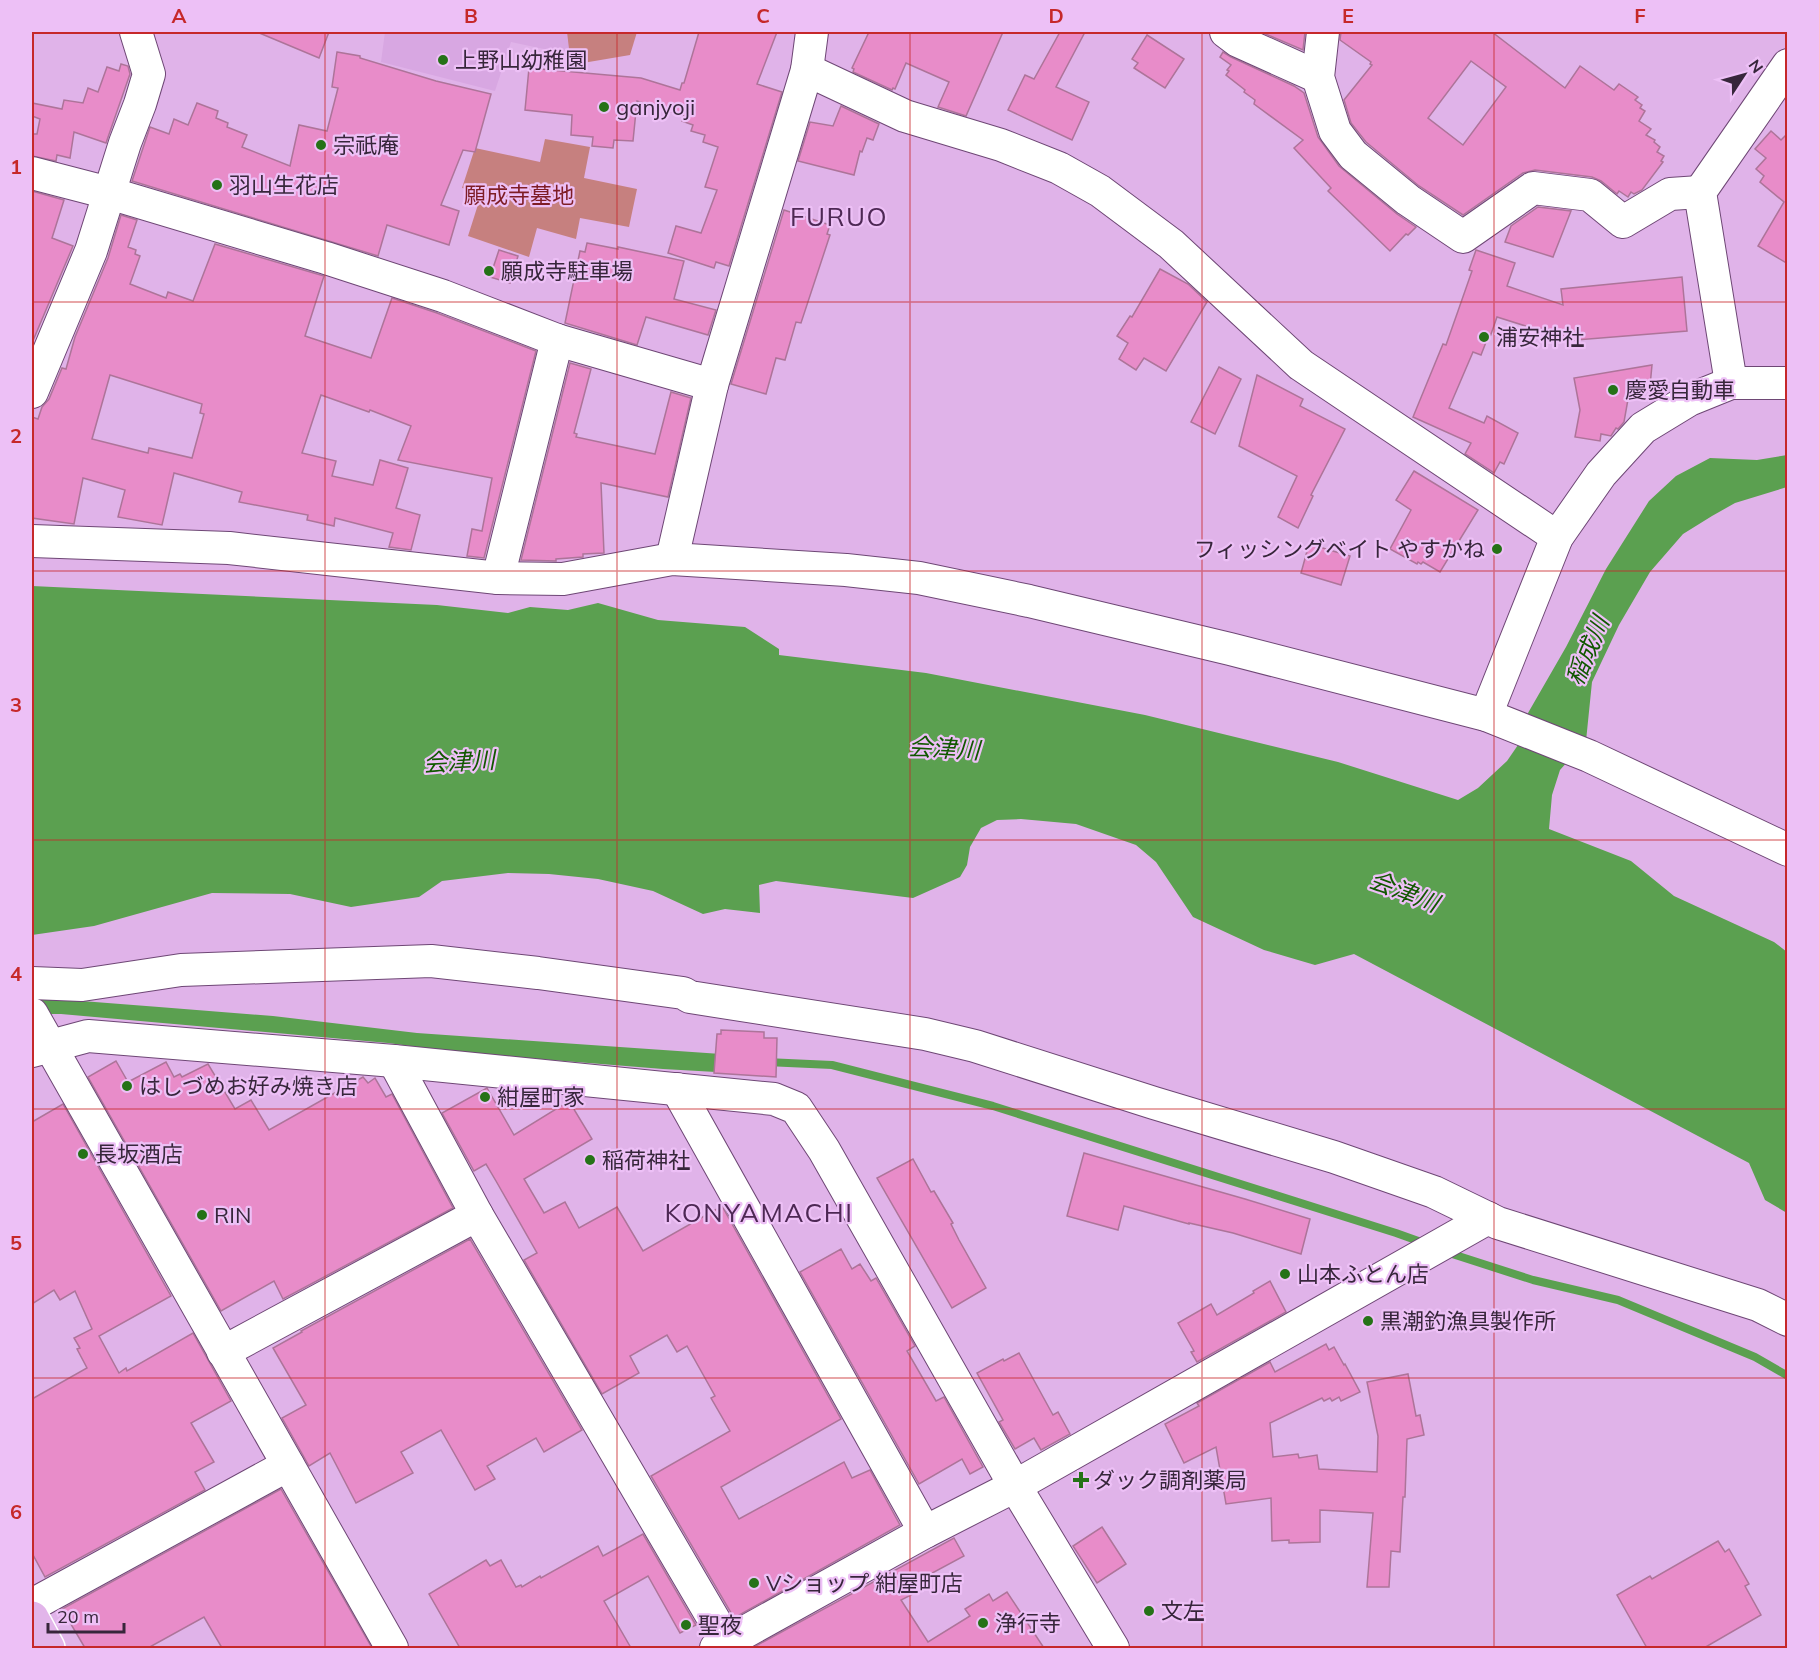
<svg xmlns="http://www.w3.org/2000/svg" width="1819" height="1680" font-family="Mulish,'Noto Sans JP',sans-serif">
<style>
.built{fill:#d8a7e2}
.green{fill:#c6807f}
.water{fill:#5ba050}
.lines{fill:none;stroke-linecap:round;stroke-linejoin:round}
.stream{stroke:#5ba050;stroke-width:8}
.building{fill:#e88cc9;stroke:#ad7499;stroke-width:1.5;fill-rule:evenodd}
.minor-casing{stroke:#6e4775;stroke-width:34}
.major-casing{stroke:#fff;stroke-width:36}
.minor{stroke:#fff;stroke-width:32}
.major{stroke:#e2b5ea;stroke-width:33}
.grid{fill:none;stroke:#c6282a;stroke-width:1.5;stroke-opacity:0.55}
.poi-dot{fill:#257217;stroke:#edc0f6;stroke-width:2}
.labels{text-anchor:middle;stroke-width:4.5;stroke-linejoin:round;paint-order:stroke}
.poi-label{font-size:22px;fill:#37263b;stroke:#edc0f6;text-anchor:start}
.park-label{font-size:22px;fill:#7e1d26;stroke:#edc0f6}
.water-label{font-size:24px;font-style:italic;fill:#115800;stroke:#edc0f6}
.quarter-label{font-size:26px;letter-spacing:1.5px;fill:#4d2854;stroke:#edc0f6}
.neatline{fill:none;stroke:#c6282a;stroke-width:2}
.grid-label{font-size:20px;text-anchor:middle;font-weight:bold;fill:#c6282a}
</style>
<rect width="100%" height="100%" fill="#e0b3e9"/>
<polygon class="built" points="385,32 582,32 586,58 511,42 495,91 381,62"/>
<g class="green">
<polygon points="567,32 637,32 630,55 571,65"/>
<polygon points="545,139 590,147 584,178 637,189 629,227 580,218 576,239 537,228 529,257 468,236 482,192 462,188 475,148 540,162"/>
</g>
<g class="water">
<polygon points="1787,455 1787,487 1735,503 1712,516 1683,534 1650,572 1619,625 1592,682 1586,741 1560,770 1552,795 1549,829 1631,861 1674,896 1774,942 1787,952 1787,1213 1765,1200 1749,1163 1354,954 1315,965 1264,950 1193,917 1156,862 1136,845 1076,824 1021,819 997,820 981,828 970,847 967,865 960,877 913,898 776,881 759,885 760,913 725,909 703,914 653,891 598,879 549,874 508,873 442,881 419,897 351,907 290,894 212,893 94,926 32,935 32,586 437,605 508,613 530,607 568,610 598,603 658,620 745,627 779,649 779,655 926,673 1145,715 1338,762 1458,800 1478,788 1507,761 1518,745 1528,713 1566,647 1606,569 1649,501 1676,476 1710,458 1757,460"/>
<polygon points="32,999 56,999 159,1007 273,1016 417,1033 721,1054 716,1072 663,1069 463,1053 388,1043 61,1014 32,1014"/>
</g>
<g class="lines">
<g class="stream">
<polyline points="766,1062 832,1065 993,1106 1396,1233 1424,1243"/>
<polyline points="1446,1252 1533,1280 1618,1300 1755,1357 1788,1376"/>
</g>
</g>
<g class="building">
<polygon points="257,32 329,32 319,58"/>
<polygon points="699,32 777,32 757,84 782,92 729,266 716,262 714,268 668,253 676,226 701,233 717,190 705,187 718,147 703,142 705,135 691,131 693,125 682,121 684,116 637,101 633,141 614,140 613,148 592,146 593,137 571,135 572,115 525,110 529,68 641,78 680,90 682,83 684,83"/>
<polygon points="869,32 1003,32 966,116 938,107 949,82 906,63 895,89 893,88 892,90 853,72 854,69 852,68"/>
<polygon points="1060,32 1085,32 1056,87 1089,102 1072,140 1008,110 1025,75 1034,79"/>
<polygon points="1261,32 1305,32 1303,50"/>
<path d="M1341,32H1492L1565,88L1580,66L1614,90L1619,84L1638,97L1635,100L1642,105L1640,108L1645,111L1639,121L1651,129L1646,135L1655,140L1654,142L1660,147L1657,152L1664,156L1661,161L1663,162L1642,190L1634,194L1631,192L1628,197L1619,191L1617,194L1601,181L1592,177L1535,170L1523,173L1463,215L1419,186L1366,142L1351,123L1344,100L1372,65L1370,64L1371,62L1340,40ZM1471,61L1506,87L1463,145L1428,118Z"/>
<polygon points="1147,35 1184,59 1165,88 1134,68 1138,63 1132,59"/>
<polygon points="337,52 360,56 360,58 436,81 491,94 475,152 463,150 441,205 459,211 449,245 387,225 378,256 132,181 150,127 169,134 174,119 188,125 197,103 218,111 216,118 228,123 227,127 247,135 242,147 290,166 299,125 327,131 338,88 332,87"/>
<polygon points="1223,52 1231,57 1294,86 1304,93 1318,137 1339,166 1397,214 1416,227 1408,235 1406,234 1390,251 1328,191 1331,188 1294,148 1303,140 1254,104 1255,100 1244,92 1245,90 1226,75 1229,71 1227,70 1231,65 1220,57"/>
<polygon points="121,64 128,66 130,74 106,143 74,132 70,158 57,155 56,161 32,156 32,134 37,134 40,119 32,116 32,103 62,109 64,100 83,103 88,88 98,92 107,67 119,71"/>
<polygon points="841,106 879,124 873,140 867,138 862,152 860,151 854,175 798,161 810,122 833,126"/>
<polygon points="1771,131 1781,140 1788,133 1788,264 1758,246 1784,202 1760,182 1764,176 1756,169 1766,158 1755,149"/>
<polygon points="32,191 64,200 52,238 73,246 32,343"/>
<polygon points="1538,207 1571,211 1553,257 1505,242 1511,226"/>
<polygon points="784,210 830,225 827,234 830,235 801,323 796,322 785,360 776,358 766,394 731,384"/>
<path d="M121,215L137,220L128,247L136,250L135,254L140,256L130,284L166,298L168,292L193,301L215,244L324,276L305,336L371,358L392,298L437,313L536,351L484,558L467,556L472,529L482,531L492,478L398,460L411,426L370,410L369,412L321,395L302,453L336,461L332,476L373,485L380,460L408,468L396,508L420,515L411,550L389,547L393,533L335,518L334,526L307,520L308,515L239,502L242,492L174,473L162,525L118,517L125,490L83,478L74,524L32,518V417L38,419L42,407L49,399L62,368L66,369L75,337L108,258ZM110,375L202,404L200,413L204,414L192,458L149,448L148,453L92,439Z"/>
<polygon points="587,243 618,249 618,247 684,261 674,299 716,310 708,335 646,317 637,345 565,323 580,251 585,252"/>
<polygon points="499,250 518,256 510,283 490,277"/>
<polygon points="1476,250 1515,263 1507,286 1563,305 1561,289 1682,277 1687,331 1564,341 1562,330 1532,328 1497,317 1490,337 1488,337 1481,355 1473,352 1449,408 1484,423 1487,416 1518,433 1504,464 1500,462 1494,473 1465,454 1471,443 1413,417 1443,344 1446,345 1458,311 1472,271 1469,270"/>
<polygon points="1160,269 1188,284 1207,302 1166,371 1144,358 1136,370 1119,359 1128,343 1117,336 1130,316 1132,317"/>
<polygon points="570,363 591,369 574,433 577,434 576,437 655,454 671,392 691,398 668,497 601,483 604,553 583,554 583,557 556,559 556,561 521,560"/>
<polygon points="1652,365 1650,386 1630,388 1624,422 1618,429 1616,428 1611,436 1601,434 1600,441 1575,437 1580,410 1574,378"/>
<polygon points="1219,367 1241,379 1215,434 1191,422"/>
<polygon points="1257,375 1303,399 1300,406 1345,429 1311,495 1313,496 1298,528 1278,517 1297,476 1239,446"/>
<polygon points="1414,471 1478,510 1440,572 1423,562 1421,564 1418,562 1417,564 1390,549 1411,510 1396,500"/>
<polygon points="1309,544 1350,556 1341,585 1301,573"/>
<polygon points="721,1030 764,1032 764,1038 777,1038 776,1077 714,1073 717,1034 721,1034"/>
<polygon points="116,1061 128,1082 166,1062 174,1077 180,1074 182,1077 208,1064 235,1109 251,1100 269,1130 363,1077 368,1083 375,1078 386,1097 392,1094 453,1208 283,1299 274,1281 221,1311 88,1077"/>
<polygon points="487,1088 514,1135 569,1101 592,1139 524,1179 544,1213 565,1202 579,1228 617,1207 643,1251 722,1206 841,1419 721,1487 739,1519 844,1462 852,1478 870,1470 900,1525 734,1618 651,1476 730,1431 711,1398 715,1396 687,1346 677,1352 667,1335 630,1356 639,1373 602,1394 524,1260 537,1253 496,1181 486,1164 474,1171 442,1113"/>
<polygon points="63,1104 171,1296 99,1336 119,1373 126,1368 127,1371 193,1333 231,1401 191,1423 214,1462 195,1472 205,1490 45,1577 32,1553 32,1399 87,1368 77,1349 80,1348 74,1338 92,1329 75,1291 60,1300 54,1290 32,1304 32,1122"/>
<polygon points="1084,1153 1245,1199 1310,1219 1301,1254 1233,1233 1189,1223 1189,1224 1124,1206 1118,1230 1067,1216"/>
<polygon points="913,1159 931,1192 934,1191 953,1223 951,1224 959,1240 986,1288 952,1308 877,1178"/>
<polygon points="470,1239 582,1430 544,1452 536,1438 487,1466 495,1479 475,1490 441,1430 401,1452 413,1473 356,1503 330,1453 309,1466 282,1418 306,1405 273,1348 302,1332 301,1331"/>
<polygon points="841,1249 852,1269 860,1264 871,1281 876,1278 915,1346 907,1351 936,1401 944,1397 983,1467 970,1474 962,1459 919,1484 800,1272"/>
<polygon points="1270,1281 1286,1312 1197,1362 1191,1352 1194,1351 1178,1323 1211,1304 1217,1315 1254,1293 1253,1291"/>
<polygon points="1326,1344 1329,1350 1334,1347 1344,1365 1345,1364 1360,1392 1341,1401 1339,1397 1332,1401 1330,1398 1324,1401 1322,1398 1270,1423 1273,1457 1298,1454 1299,1458 1317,1455 1319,1469 1377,1472 1378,1436 1367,1382 1408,1374 1416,1416 1420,1415 1424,1435 1407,1439 1405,1497 1403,1497 1400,1552 1391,1551 1389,1587 1367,1587 1373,1513 1320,1510 1320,1542 1289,1543 1289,1540 1272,1541 1271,1498 1226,1504 1216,1447 1184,1463 1165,1424 1199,1406 1197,1403 1270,1362 1275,1372"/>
<polygon points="1019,1353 1053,1415 1058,1412 1070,1434 1041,1450 1034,1438 1015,1449 999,1422 1003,1420 977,1373 1003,1359 1004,1361"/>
<polygon points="281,1489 372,1648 222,1648 204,1617 148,1648 85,1648 62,1609"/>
<polygon points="1102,1527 1126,1564 1097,1583 1073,1546"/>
<polygon points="643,1534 696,1625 680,1633 648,1576 604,1601 631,1648 460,1648 429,1594 486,1560 490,1566 501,1560 516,1587 521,1585 522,1587 540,1576 541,1578 598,1546 603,1556"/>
<polygon points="954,1538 964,1556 908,1586 913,1594 901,1600 928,1642 970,1616 965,1609 989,1594 993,1601 1007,1592 1044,1648 752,1648"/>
<polygon points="1718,1541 1725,1552 1729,1549 1749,1584 1745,1586 1761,1615 1704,1648 1647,1648 1617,1595 1650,1576 1652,1579"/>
</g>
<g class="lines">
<g class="minor-casing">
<g id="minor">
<polyline points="1226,32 1238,41 1318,77"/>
<polyline points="1323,32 1318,77 1335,131 1353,155 1408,200 1463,237 1533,188 1590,195 1623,222 1670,194 1700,192"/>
<polyline points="807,70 812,32"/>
<polyline points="32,173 109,193 326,258 443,296 557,340 712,385"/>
<polyline points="1731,383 1700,192 1788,65"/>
<polyline points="32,392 91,251 125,143 140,104 149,74 136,32"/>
<polyline points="32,541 229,548 498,578 563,579 672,559 846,570 919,578 1029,601 1230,649 1486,715 1589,756 1788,850"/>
<polyline points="672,559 712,385 807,70 905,116 1001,145 1059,168 1100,191 1171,244 1301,365 1557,537"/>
<polyline points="498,578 557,340"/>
<polyline points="1486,715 1557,537 1601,474 1643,428 1689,400 1731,383 1788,383"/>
<polyline points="32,983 82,985 181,970 431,961 538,973 683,993 690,997 925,1034 975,1046 1154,1103 1334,1157 1434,1192 1498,1223 1758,1305 1788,1320"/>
<polyline points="32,1014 392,1648"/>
<polyline points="32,1051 88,1036 394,1061 774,1099 796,1108 824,1150 1015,1486 1113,1648"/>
<polyline points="394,1061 477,1215 727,1642"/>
<polyline points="677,1089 925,1532"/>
<polyline points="223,1352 477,1215"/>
<polyline points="32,1605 288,1465"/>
<polyline points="716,1648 925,1532 1015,1486 1488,1218"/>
</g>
</g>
<g class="major-casing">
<polyline id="major" points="32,1618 48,1648"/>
</g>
<use href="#minor" class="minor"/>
<use href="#major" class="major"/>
</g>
<path class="grid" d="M325,32V1648M617,32V1648M910,32V1648M1202,32V1648M1494,32V1648M32,302H1788M32,571H1788M32,840H1788M32,1109H1788M32,1378H1788"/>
<g class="poi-dot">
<circle cx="443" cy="60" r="6"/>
<circle cx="604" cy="107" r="6"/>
<circle cx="321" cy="145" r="6"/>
<circle cx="217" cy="185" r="6"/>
<circle cx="489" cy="271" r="6"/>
<circle cx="1484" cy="337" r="6"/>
<circle cx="1613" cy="390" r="6"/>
<circle cx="1497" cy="549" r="6"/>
<circle cx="127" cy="1086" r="6"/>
<circle cx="485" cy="1097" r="6"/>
<circle cx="83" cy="1154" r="6"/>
<circle cx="590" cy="1160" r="6"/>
<circle cx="202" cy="1215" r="6"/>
<circle cx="1285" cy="1274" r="6"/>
<circle cx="1368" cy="1321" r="6"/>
<path d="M1078 1471h6v6h6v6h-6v6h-6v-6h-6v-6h6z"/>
<circle cx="754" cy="1583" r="6"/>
<circle cx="1149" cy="1611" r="6"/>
<circle cx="983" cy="1623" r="6"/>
<circle cx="686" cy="1625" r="6"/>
</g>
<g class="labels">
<g class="poi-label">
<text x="455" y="68">上野山幼稚園</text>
<text x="616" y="115">ganjyoji</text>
<text x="333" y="153">宗祇庵</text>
<text x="229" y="193">羽山生花店</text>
<text x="501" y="279">願成寺駐車場</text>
<text x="1496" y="345">浦安神社</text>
<text x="1625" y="398">慶愛自動車</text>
<text x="1485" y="557" text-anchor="end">フィッシングベイト やすかね</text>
<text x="139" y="1094">はしづめお好み焼き店</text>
<text x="497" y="1105">紺屋町家</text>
<text x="95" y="1162">長坂酒店</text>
<text x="602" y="1168">稲荷神社</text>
<text x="214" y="1223">RIN</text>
<text x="1297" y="1282">山本ふとん店</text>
<text x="1380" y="1329">黒潮釣漁具製作所</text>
<text x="1093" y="1488">ダック調剤薬局</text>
<text x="766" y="1591">Vショップ 紺屋町店</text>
<text x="1161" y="1619">文左</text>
<text x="995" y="1631">浄行寺</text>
<text x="698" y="1633">聖夜</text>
</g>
<g class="park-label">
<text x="519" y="203">願成寺墓地</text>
</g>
<g class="water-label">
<text transform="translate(1588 651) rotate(-67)" y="8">稲成川</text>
<text transform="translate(944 749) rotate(3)" y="8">会津川</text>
<text transform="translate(459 762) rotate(-3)" y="8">会津川</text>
<text transform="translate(1404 892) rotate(21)" y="8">会津川</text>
</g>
<g class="quarter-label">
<text x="839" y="226">FURUO</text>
<text x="759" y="1222">KONYAMACHI</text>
</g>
</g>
<rect width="1819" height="1680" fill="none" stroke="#edc0f6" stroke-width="66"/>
<g transform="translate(1744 75) rotate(54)" stroke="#edc0f6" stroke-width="4.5" paint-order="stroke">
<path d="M0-4.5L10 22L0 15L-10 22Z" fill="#37263b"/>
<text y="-9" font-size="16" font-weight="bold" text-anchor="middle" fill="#37263b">N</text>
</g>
<path d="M48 1623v9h76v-9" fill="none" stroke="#37263b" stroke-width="3"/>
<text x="57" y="1623" font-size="18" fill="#37263b" stroke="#edc0f6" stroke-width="4.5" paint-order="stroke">20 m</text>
<rect x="33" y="33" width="1753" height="1614" class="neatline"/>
<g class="grid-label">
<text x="179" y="23">A</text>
<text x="471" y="23">B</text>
<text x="763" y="23">C</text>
<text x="1056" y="23">D</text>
<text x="1348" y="23">E</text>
<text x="1640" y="23">F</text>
<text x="16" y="174">1</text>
<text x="16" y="443">2</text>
<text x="16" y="712">3</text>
<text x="16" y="981">4</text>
<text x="16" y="1250">5</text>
<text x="16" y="1519">6</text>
</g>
</svg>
